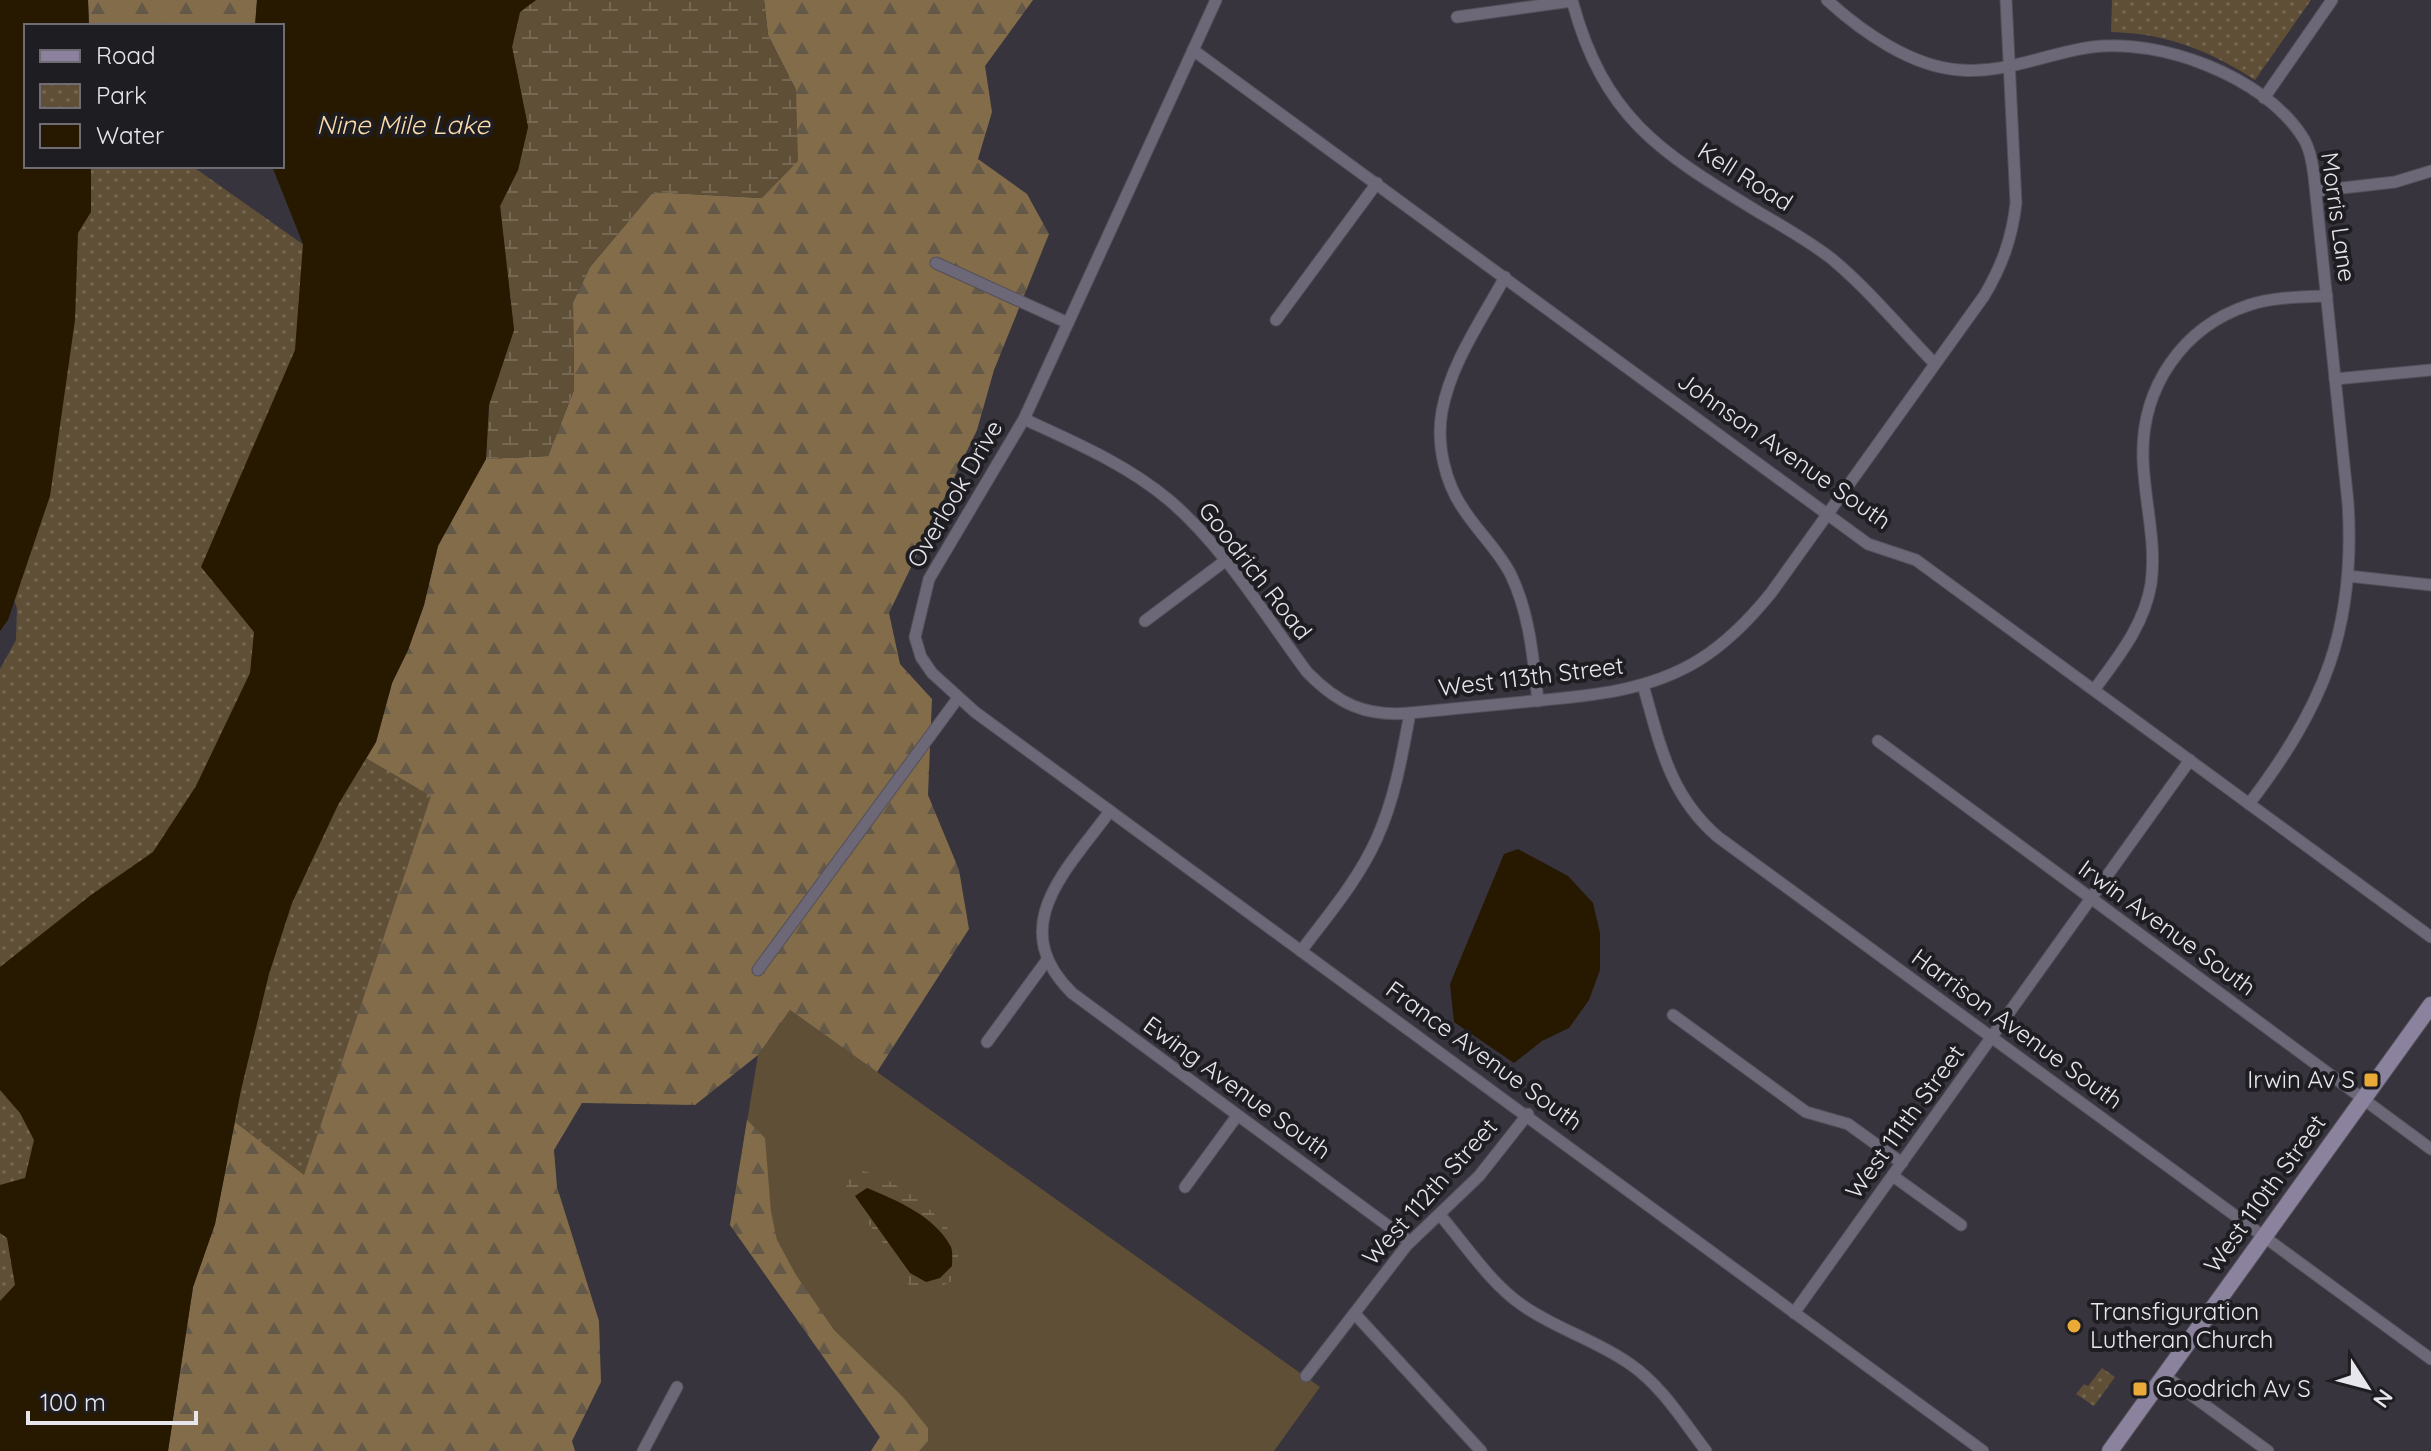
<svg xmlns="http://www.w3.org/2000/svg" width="2431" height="1451" font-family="Quicksand,sans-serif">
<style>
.grass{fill:#5f4f36}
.forest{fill:url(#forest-firs)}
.wetland{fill:url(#wetland-marsh);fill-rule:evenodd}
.park{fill:url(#park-dots)}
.water{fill:#271800}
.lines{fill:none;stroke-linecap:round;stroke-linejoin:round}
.street-casing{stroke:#53505a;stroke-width:13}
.secondary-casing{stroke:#53505a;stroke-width:18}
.street{stroke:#6c6878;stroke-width:11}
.secondary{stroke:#8b839d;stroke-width:16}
.poi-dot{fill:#eaaa38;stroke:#1e1d21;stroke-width:3}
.labels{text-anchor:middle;stroke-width:8;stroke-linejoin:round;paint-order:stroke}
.street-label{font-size:24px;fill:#e8e6ed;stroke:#1e1d21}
.poi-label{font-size:24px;fill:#e8e6ed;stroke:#1e1d21;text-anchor:start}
.water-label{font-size:26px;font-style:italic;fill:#fbdbac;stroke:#1e1d21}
</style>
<defs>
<pattern id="forest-firs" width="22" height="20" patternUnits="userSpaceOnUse" patternTransform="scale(2)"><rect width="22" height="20" fill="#826c49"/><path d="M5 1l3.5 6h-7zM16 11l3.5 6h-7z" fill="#645848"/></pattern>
<pattern id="wetland-marsh" width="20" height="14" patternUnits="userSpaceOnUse" patternTransform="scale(2)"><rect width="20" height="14" fill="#5f4f36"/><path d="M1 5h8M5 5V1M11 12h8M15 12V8" fill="none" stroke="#766853"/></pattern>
<pattern id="park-dots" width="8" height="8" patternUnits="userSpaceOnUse" patternTransform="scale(2)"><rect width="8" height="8" fill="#5f4f36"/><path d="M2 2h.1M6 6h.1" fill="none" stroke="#766853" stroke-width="1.8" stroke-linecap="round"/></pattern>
</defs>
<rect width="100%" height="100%" fill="#37343e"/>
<polygon class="grass" points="790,1010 1320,1387 1274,1451 871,1451 880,1437 730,1225 758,1055"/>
<g class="forest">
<polygon points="88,0 257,0 255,26 89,26"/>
<polygon points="764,0 1033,0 985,66 992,112 978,159 1027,194 1049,234 994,370 977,430 889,613 900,664 932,699 928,795 959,870 969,929 877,1072 790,1010 758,1055 695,1105 582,1103 554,1150 557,1187 599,1321 601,1382 572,1441 575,1451 168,1451 193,1287 215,1224 241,1090 338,805 376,742 392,683 408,650 424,605 440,537 486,459 548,456 574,390 573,302 590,267 653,192 761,198 796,90 768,35"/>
<polygon points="747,1120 765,1138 771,1212 777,1240 796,1275 834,1330 903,1397 928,1428 928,1441 919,1451 871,1451 880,1437 730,1225"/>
</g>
<g class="wetland">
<polygon points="536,0 764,0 768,35 796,90 798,161 762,198 653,192 590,267 573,302 574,390 548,456 486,459 489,405 514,330 500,206 518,170 528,127 512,47 520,12"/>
<path d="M862,1171C901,1176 1018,1268 934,1288C924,1291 913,1289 906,1282C899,1277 900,1268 895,1261C881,1238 864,1217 846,1197C843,1183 851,1177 862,1171ZM855,1196L896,1200L910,1273Z"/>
</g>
<g class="park">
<path d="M2112,0H2311L2255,80C2211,51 2165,33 2111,32Z"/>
<polygon points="68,166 192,166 471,363 330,737 431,796 304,1175 120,1034 35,1451 0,1451 0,669 16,640 17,608 0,562"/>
<polygon points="2102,1368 2115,1377 2094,1406 2076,1394 2084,1384 2088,1386"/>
</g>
<g class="water">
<polygon points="0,0 88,0 89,26 26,26 26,166 91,166 91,212 78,233 75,320 50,496 8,620 0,631"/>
<polygon points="257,0 536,0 520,12 512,47 528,127 518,170 500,206 514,330 489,405 486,459 438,546 424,605 408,650 392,683 376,742 338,805 292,903 269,974 241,1090 215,1224 193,1287 168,1451 0,1451 0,1301 15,1285 7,1238 0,1233 0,1185 25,1178 34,1140 20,1113 0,1090 0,967 91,895 153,852 196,786 250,673 254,632 201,567 295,350 303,244 272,166 282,166 282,26 255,26"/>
<polygon points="1518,849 1568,876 1593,903 1600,933 1600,970 1589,1000 1569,1028 1542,1041 1514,1063 1454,1022 1450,984 1504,854"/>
<path d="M867,1188C896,1200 935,1216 951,1247C953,1252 952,1260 952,1266L940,1278L926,1282L910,1273L855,1196Z"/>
</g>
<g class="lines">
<g class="street-casing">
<g id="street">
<polyline points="1216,0 1024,419 929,579 915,637 921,657 932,673 975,712 1983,1451"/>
<path d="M1572,0C1604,119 1660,152 1760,213C1784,227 1809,241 1832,259C1869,290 1901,329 1935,364"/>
<path d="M1827,0C1862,32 1912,67 1960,70C2006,74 2047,53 2092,47C2160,38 2263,76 2302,136C2310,148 2312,162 2314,176L2348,503C2356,628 2324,706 2249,804"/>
<polyline points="1457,17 1572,1"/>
<polyline points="1193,50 1868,544 1916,560 2431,937"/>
<polyline points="2264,98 2332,0"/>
<polyline points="2316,191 2395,182 2431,171"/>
<polyline points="936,263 1068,323"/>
<path d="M1505,277C1482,319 1451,363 1442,411C1436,444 1445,483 1464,510C1479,533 1499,551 1511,575C1530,615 1533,658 1538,701"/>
<polyline points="1276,320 1377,183"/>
<polyline points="2335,379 2431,370"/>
<path d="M1024,419C1074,442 1126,464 1169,500C1224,547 1264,614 1307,672C1338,704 1366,717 1410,713"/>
<polyline points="2348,576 2431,585"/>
<polyline points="1145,621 1225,561"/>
<path d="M1643,685C1660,744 1669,795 1718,837L2431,1359"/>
<path d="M2094,690C2118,657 2144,626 2151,584C2157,542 2144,500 2143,458C2141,388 2182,327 2249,305C2274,297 2301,297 2327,296"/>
<polyline points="1878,741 2431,1149"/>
<path d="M1110,811C1068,869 1004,926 1072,993L1410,1242"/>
<path d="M1301,951C1328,915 1359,879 1377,838C1395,798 1402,756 1410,713C1451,709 1492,705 1533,701C1590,696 1649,691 1699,660C1728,642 1750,619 1771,593L1984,296C2002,266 2012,238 2016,203L2006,0"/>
<polyline points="758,970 958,698"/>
<polyline points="1673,1015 1806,1112 1848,1124 1902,1163"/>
<polyline points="987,1042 1047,960"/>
<polyline points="1893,1176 1961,1225"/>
<polyline points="1185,1187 1237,1116"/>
<path d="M1440,1215C1465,1244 1490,1283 1522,1305C1556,1329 1596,1340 1630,1364C1662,1386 1683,1421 1706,1451"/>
<polyline points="1794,1313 2190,760"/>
<polyline points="1355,1314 1481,1451"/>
<polyline points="1306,1376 1407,1245 1479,1176 1528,1114"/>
<polyline points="2165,1376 2268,1451"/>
<polyline points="643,1451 677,1387"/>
</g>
</g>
<g class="secondary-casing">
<polyline id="secondary" points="2110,1451 2431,1005"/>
</g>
<use href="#street" class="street"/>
<use href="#secondary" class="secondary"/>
</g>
<g class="poi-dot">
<rect x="2363" y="1072" width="16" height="16" rx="4"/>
<circle cx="2074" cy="1326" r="8"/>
<rect x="2132" y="1381" width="16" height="16" rx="4"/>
</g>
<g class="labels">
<g class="street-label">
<text transform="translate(1745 177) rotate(32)" y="8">Kell Road</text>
<text transform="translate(2338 217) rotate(82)" y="8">Morris Lane</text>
<text transform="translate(1784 451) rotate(35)" y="8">Johnson Avenue South</text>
<text transform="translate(955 494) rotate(-60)" y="8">Overlook Drive</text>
<text transform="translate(1255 571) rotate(52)" y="8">Goodrich Road</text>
<text transform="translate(1531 677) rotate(-7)" y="8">West 113th Street</text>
<text transform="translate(2167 928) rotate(36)" y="8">Irwin Avenue South</text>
<text transform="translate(2017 1029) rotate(36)" y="8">Harrison Avenue South</text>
<text transform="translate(1484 1056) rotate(36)" y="8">France Avenue South</text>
<text transform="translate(1237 1088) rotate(36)" y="8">Ewing Avenue South</text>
<text transform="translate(1905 1122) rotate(-54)" y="8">West 111th Street</text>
<text transform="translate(1430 1192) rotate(-48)" y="8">West 112th Street</text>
<text transform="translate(2265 1194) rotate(-54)" y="8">West 110th Street</text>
</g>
<g class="poi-label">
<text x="2355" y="1088" text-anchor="end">Irwin Av S</text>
<text x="2090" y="1320">Transfiguration<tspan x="2090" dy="28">Lutheran Church</tspan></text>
<text x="2156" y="1397">Goodrich Av S</text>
</g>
<g class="water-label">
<text x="403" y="134">Nine Mile Lake</text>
</g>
</g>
<rect x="24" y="24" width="260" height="144" fill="#1e1d21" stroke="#6f6d73" stroke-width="2"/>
<rect x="40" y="50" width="40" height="12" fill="#8b839d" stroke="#6f6d73" stroke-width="2"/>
<text x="96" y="64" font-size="24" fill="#e8e6ed">Road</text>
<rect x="40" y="84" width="40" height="24" fill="url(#park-dots)" stroke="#6f6d73" stroke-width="2"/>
<text x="96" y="104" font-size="24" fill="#e8e6ed">Park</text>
<rect x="40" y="124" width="40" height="24" fill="#271800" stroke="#6f6d73" stroke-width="2"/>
<text x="96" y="144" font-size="24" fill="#e8e6ed">Water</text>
<g transform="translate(2367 1387) rotate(126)" stroke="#1e1d21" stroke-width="6" paint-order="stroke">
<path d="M0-6L14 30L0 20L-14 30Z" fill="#e8e6ed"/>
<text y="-12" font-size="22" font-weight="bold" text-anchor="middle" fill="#e8e6ed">N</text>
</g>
<path d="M28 1411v12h168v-12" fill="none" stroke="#e8e6ed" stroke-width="4"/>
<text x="40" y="1411" font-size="24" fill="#e8e6ed" stroke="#1e1d21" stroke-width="6" paint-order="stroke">100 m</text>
</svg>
